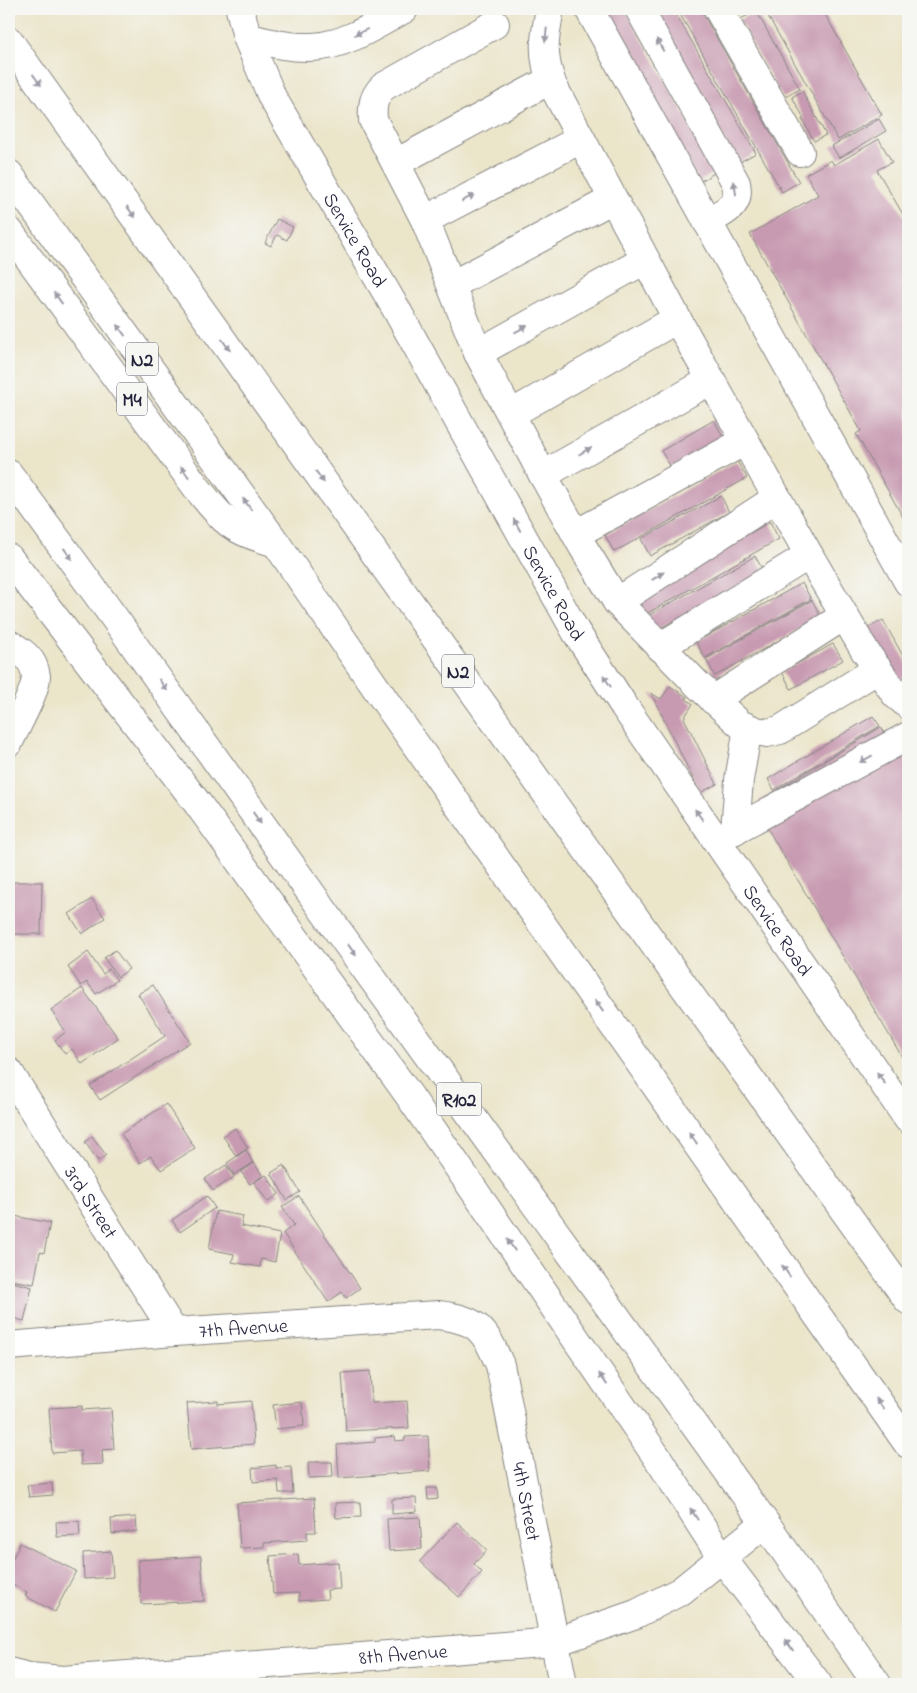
<svg xmlns="http://www.w3.org/2000/svg" width="917" height="1693" font-family="'Indie Flower',sans-serif">
<style>
.building{fill:#c79ab1}
.lines{fill:none;stroke-linecap:round;stroke-linejoin:round}
.minor-casing{stroke:#868482;stroke-width:30}
.major-casing{stroke:#868482;stroke-width:30}
.highway-casing{stroke:#868482;stroke-width:30}
.minor{stroke:#fff;stroke-width:28}
.major{stroke:#fff;stroke-width:28}
.highway{stroke:#fff;stroke-width:28}
.oneway{fill:#9c9ca7}
.labels{text-anchor:middle;stroke-width:4;stroke-linejoin:round;paint-order:stroke}
.shield{fill:#f6f6f2;stroke:#626272;stroke-width:1}
.shield-label{font-size:19px;font-weight:bold;fill:#22223b}
.street-label{font-size:20px;fill:#22223b;stroke:#f6f6f2}
</style>
<rect width="100%" height="100%" fill="#f6f6f2"/>
<filter id="ink" filterUnits="userSpaceOnUse"><feTurbulence type="fractalNoise" baseFrequency=".02" numOctaves="2"/><feDisplacementMap in="SourceGraphic" scale="10" xChannelSelector="R" yChannelSelector="G"/><feConvolveMatrix kernelMatrix="1 2 1 2 8 2 1 2 1" color-interpolation-filters="sRGB"/></filter>
<filter id="wash" filterUnits="userSpaceOnUse"><feTurbulence type="fractalNoise" baseFrequency=".0096" numOctaves="4" result="noise"/><feDisplacementMap in="SourceGraphic" scale="20" xChannelSelector="R" yChannelSelector="G"/><feGaussianBlur stdDeviation="1.12" result="paint"/><feColorMatrix in="noise" values="0 0 0 0 0 0 0 0 0 0 0 0 0 0 0 0 0 1.4 0 .05"/><feComposite in="paint" operator="in"/></filter>
<g filter="url(#wash)">
<rect width="100%" height="100%" fill="#ebe5ca"/>
<g id="blocks">
<g class="building">
<polygon points="603,9 625,9 716,172 699,182"/>
<polygon points="650,9 673,9 756,153 738,163"/>
<polygon points="677,9 700,9 799,182 782,192"/>
<polygon points="749,9 755,9 800,89 783,98 739,20 752,13"/>
<polygon points="764,9 822,9 882,115 838,140"/>
<polygon points="802,91 826,135 814,141 802,119 804,118 792,97"/>
<polygon points="879,119 886,131 839,158 832,146"/>
<polygon points="879,139 892,162 877,170 908,223 908,526 856,434 861,431 750,234 818,195 806,174 831,160 834,165"/>
<polygon points="277,219 293,227 287,240 277,235 271,246 265,243"/>
<polygon points="714,420 723,437 671,467 661,451"/>
<polygon points="737,461 747,478 614,552 605,535"/>
<polygon points="721,496 729,512 650,556 641,539"/>
<polygon points="770,522 779,539 646,614 636,597"/>
<polygon points="755,556 764,572 655,631 647,616"/>
<polygon points="802,583 811,599 705,658 696,642"/>
<polygon points="812,600 821,617 715,676 706,659"/>
<polygon points="883,620 908,665 908,675 896,682 866,629"/>
<polygon points="833,644 843,660 791,689 782,672"/>
<polygon points="670,686 687,697 686,699 693,704 684,718 717,784 700,793 651,693 661,699"/>
<polygon points="873,716 880,726 774,790 768,779"/>
<polygon points="881,727 885,734 890,731 906,757 908,755 908,1067 756,809 761,805 759,801"/>
<polygon points="9,882 42,882 41,934 9,934"/>
<polygon points="92,899 105,918 82,934 69,914"/>
<polygon points="115,950 129,969 118,977 104,958"/>
<polygon points="88,952 103,974 109,969 117,980 96,994 87,982 81,986 68,967"/>
<polygon points="153,985 190,1042 100,1100 90,1086 165,1036 138,994"/>
<polygon points="82,988 118,1038 82,1064 72,1049 65,1054 55,1040 66,1032 51,1010"/>
<polygon points="166,1104 195,1148 161,1170 151,1156 140,1163 121,1134"/>
<polygon points="235,1128 248,1148 236,1156 223,1136"/>
<polygon points="92,1136 106,1155 98,1161 85,1142"/>
<polygon points="246,1150 253,1163 234,1175 227,1163"/>
<polygon points="254,1163 263,1176 250,1184 241,1172"/>
<polygon points="226,1165 234,1177 213,1191 205,1179"/>
<polygon points="284,1165 300,1192 287,1200 271,1173"/>
<polygon points="266,1175 279,1194 268,1202 254,1182"/>
<polygon points="207,1196 215,1208 180,1232 172,1220"/>
<polygon points="299,1196 360,1288 346,1298 342,1292 328,1302 283,1233 294,1225 282,1207"/>
<polygon points="216,1211 243,1216 241,1226 280,1234 275,1262 261,1259 260,1267 232,1262 234,1254 209,1249"/>
<polygon points="9,1215 50,1223 44,1253 40,1252 34,1284 9,1280"/>
<polygon points="9,1281 32,1287 24,1321 9,1317"/>
<polygon points="370,1371 372,1403 407,1401 409,1428 346,1431 342,1373"/>
<polygon points="218,1401 218,1404 251,1401 254,1444 191,1449 187,1403"/>
<polygon points="302,1402 304,1426 276,1429 273,1405"/>
<polygon points="82,1406 82,1410 111,1408 114,1449 102,1450 103,1464 81,1465 80,1451 52,1453 49,1408"/>
<polygon points="395,1436 396,1441 405,1440 405,1437 428,1436 430,1471 339,1478 337,1445 375,1442 375,1438"/>
<polygon points="308,1462 332,1462 333,1477 309,1478"/>
<polygon points="276,1465 276,1468 291,1467 293,1493 279,1493 278,1480 253,1482 252,1468"/>
<polygon points="52,1483 53,1495 29,1497 27,1485"/>
<polygon points="427,1488 437,1488 438,1499 428,1500"/>
<polygon points="314,1498 316,1532 307,1532 307,1540 264,1543 264,1547 240,1548 237,1503"/>
<polygon points="416,1498 417,1512 392,1514 392,1499"/>
<polygon points="360,1502 361,1517 336,1518 335,1503"/>
<polygon points="136,1517 137,1531 112,1534 111,1519"/>
<polygon points="420,1517 422,1549 389,1551 387,1519"/>
<polygon points="79,1521 80,1536 57,1537 56,1522"/>
<polygon points="457,1522 487,1550 474,1564 482,1572 459,1597 420,1561"/>
<polygon points="20,1543 76,1571 55,1612 25,1596 27,1592 9,1583 9,1566"/>
<polygon points="111,1551 113,1577 84,1579 83,1553"/>
<polygon points="298,1554 299,1565 338,1562 340,1589 327,1590 328,1599 299,1601 299,1593 273,1594 270,1556"/>
<polygon points="201,1556 204,1601 141,1604 138,1560"/>
</g>
</g>
</g>
<g filter="url(#ink)">
<use href="#blocks" fill-opacity="0" stroke="#868482" stroke-width="1"/>
<g class="lines">
<g class="minor-casing">
<g id="minor">
<path id="s1" d="M240,9L247,37L272,97L395,307L576,632L624,706L908,1119"/>
<path d="M550,9C544,39 541,56 553,86L681,326L809,555L865,651L896,695L908,705"/>
<polyline points="589,9 908,582"/>
<path d="M639,9L736,183C741,207 725,211 707,222"/>
<polyline points="718,9 800,152"/>
<path d="M495,24L383,87C373,97 372,106 373,120L425,220L478,353L539,468L583,547L617,602L698,685L740,724L756,731L767,733L780,730L878,669"/>
<path d="M247,37C268,43 290,48 312,47C344,46 376,25 404,9"/>
<polyline points="396,163 550,80"/>
<polyline points="425,220 581,139"/>
<polyline points="452,285 613,199"/>
<polyline points="478,353 645,260"/>
<polyline points="511,414 677,319"/>
<polyline points="543,475 711,380"/>
<polyline points="576,534 745,441"/>
<polyline points="617,602 777,498"/>
<path d="M9,644C16,648 23,652 28,658C32,662 35,670 36,676C36,692 16,726 9,742"/>
<polyline points="660,647 809,555"/>
<polyline points="713,700 844,616"/>
<polyline points="735,830 739,780 748,728"/>
<polyline points="716,840 908,736"/>
<path id="s2" d="M9,1072L174,1332"/>
<path id="s3" d="M9,1346L174,1332L438,1315C479,1320 484,1329 500,1365L563,1684"/>
<path id="s4" d="M9,1672L29,1677L63,1680L555,1642L636,1614L681,1591L765,1523"/>
</g>
</g>
<g class="major-casing">
<g id="major">
<polyline points="9,474 113,616 333,924 771,1531 877,1684"/>
<polyline points="9,558 198,804 408,1094 661,1463 722,1558 818,1684"/>
</g>
</g>
<g class="highway-casing">
<g id="highway">
<polyline points="9,41 908,1300"/>
<polyline points="9,174 276,543 392,711 908,1444"/>
<path d="M9,231L197,488C207,500 216,513 229,523C242,533 260,538 276,543"/>
</g>
</g>
<use href="#minor" class="minor"/>
<use href="#major" class="major"/>
<use href="#highway" class="highway"/>
</g>
<defs><path id="oneway-solid" d="M-6-.8H1V-3.2L6.5 0L1 3.2V.8H-6Z" transform="scale(1.25)"/></defs>
<g class="oneway">
<use href="#oneway-solid" transform="translate(361 32) rotate(155)"/>
<use href="#oneway-solid" transform="translate(546 35) rotate(96)"/>
<use href="#oneway-solid" transform="translate(660 45) rotate(-119)"/>
<use href="#oneway-solid" transform="translate(37 80) rotate(54)"/>
<use href="#oneway-solid" transform="translate(735 188) rotate(-99)"/>
<use href="#oneway-solid" transform="translate(468 198) rotate(-28)"/>
<use href="#oneway-solid" transform="translate(131 212) rotate(54)"/>
<use href="#oneway-solid" transform="translate(58 298) rotate(-126)"/>
<use href="#oneway-solid" transform="translate(521 329) rotate(-29)"/>
<use href="#oneway-solid" transform="translate(121 330) rotate(-126)"/>
<use href="#oneway-solid" transform="translate(226 345) rotate(54)"/>
<use href="#oneway-solid" transform="translate(585 451) rotate(-30)"/>
<use href="#oneway-solid" transform="translate(185 472) rotate(-126)"/>
<use href="#oneway-solid" transform="translate(320 477) rotate(54)"/>
<use href="#oneway-solid" transform="translate(247 504) rotate(-126)"/>
<use href="#oneway-solid" transform="translate(517 525) rotate(-119)"/>
<use href="#oneway-solid" transform="translate(68 554) rotate(54)"/>
<use href="#oneway-solid" transform="translate(658 576) rotate(-33)"/>
<use href="#oneway-solid" transform="translate(607 681) rotate(-123)"/>
<use href="#oneway-solid" transform="translate(163 685) rotate(54)"/>
<use href="#oneway-solid" transform="translate(866 759) rotate(152)"/>
<use href="#oneway-solid" transform="translate(699 815) rotate(-125)"/>
<use href="#oneway-solid" transform="translate(257 818) rotate(55)"/>
<use href="#oneway-solid" transform="translate(352 950) rotate(54)"/>
<use href="#oneway-solid" transform="translate(599 1006) rotate(-125)"/>
<use href="#oneway-solid" transform="translate(881 1078) rotate(-125)"/>
<use href="#oneway-solid" transform="translate(693 1138) rotate(-125)"/>
<use href="#oneway-solid" transform="translate(511 1245) rotate(-124)"/>
<use href="#oneway-solid" transform="translate(786 1271) rotate(-125)"/>
<use href="#oneway-solid" transform="translate(603 1379) rotate(-125)"/>
<use href="#oneway-solid" transform="translate(880 1404) rotate(-125)"/>
<use href="#oneway-solid" transform="translate(694 1514) rotate(-123)"/>
<use href="#oneway-solid" transform="translate(789 1645) rotate(-127)"/>
</g>
</g>
<g class="labels">
<g class="shield">
<rect x="126" y="342.5" width="32" height="33" rx="4"/>
<rect x="117" y="382.5" width="30" height="33" rx="4"/>
<rect x="442" y="654.5" width="32" height="33" rx="4"/>
<rect x="436.5" y="1082.5" width="45" height="33" rx="4"/>
</g>
<g class="shield-label">
<text x="142" y="366">N2</text>
<text x="132" y="406">M4</text>
<text x="458" y="678">N2</text>
<text x="459" y="1106">R102</text>
</g>
<g class="street-label">
<text dy="7" stroke="none"><textPath href="#s1" startOffset="259">Service Road</textPath></text>
<text dy="7" stroke="none"><textPath href="#s1" startOffset="664">Service Road</textPath></text>
<text dy="7" stroke="none"><textPath href="#s1" startOffset="1069">Service Road</textPath></text>
<text dy="7" stroke="none"><textPath href="#s2" startOffset="154">3rd Street</textPath></text>
<text dy="7" stroke="none"><textPath href="#s3" startOffset="235">7th Avenue</textPath></text>
<text dy="7" stroke="none"><textPath href="#s3" startOffset="655">4th Street</textPath></text>
<text dy="7" stroke="none"><textPath href="#s4" startOffset="396">8th Avenue</textPath></text>
</g>
</g>
<rect width="917" height="1693" fill="none" stroke="#f6f6f2" stroke-width="30"/>
</svg>
